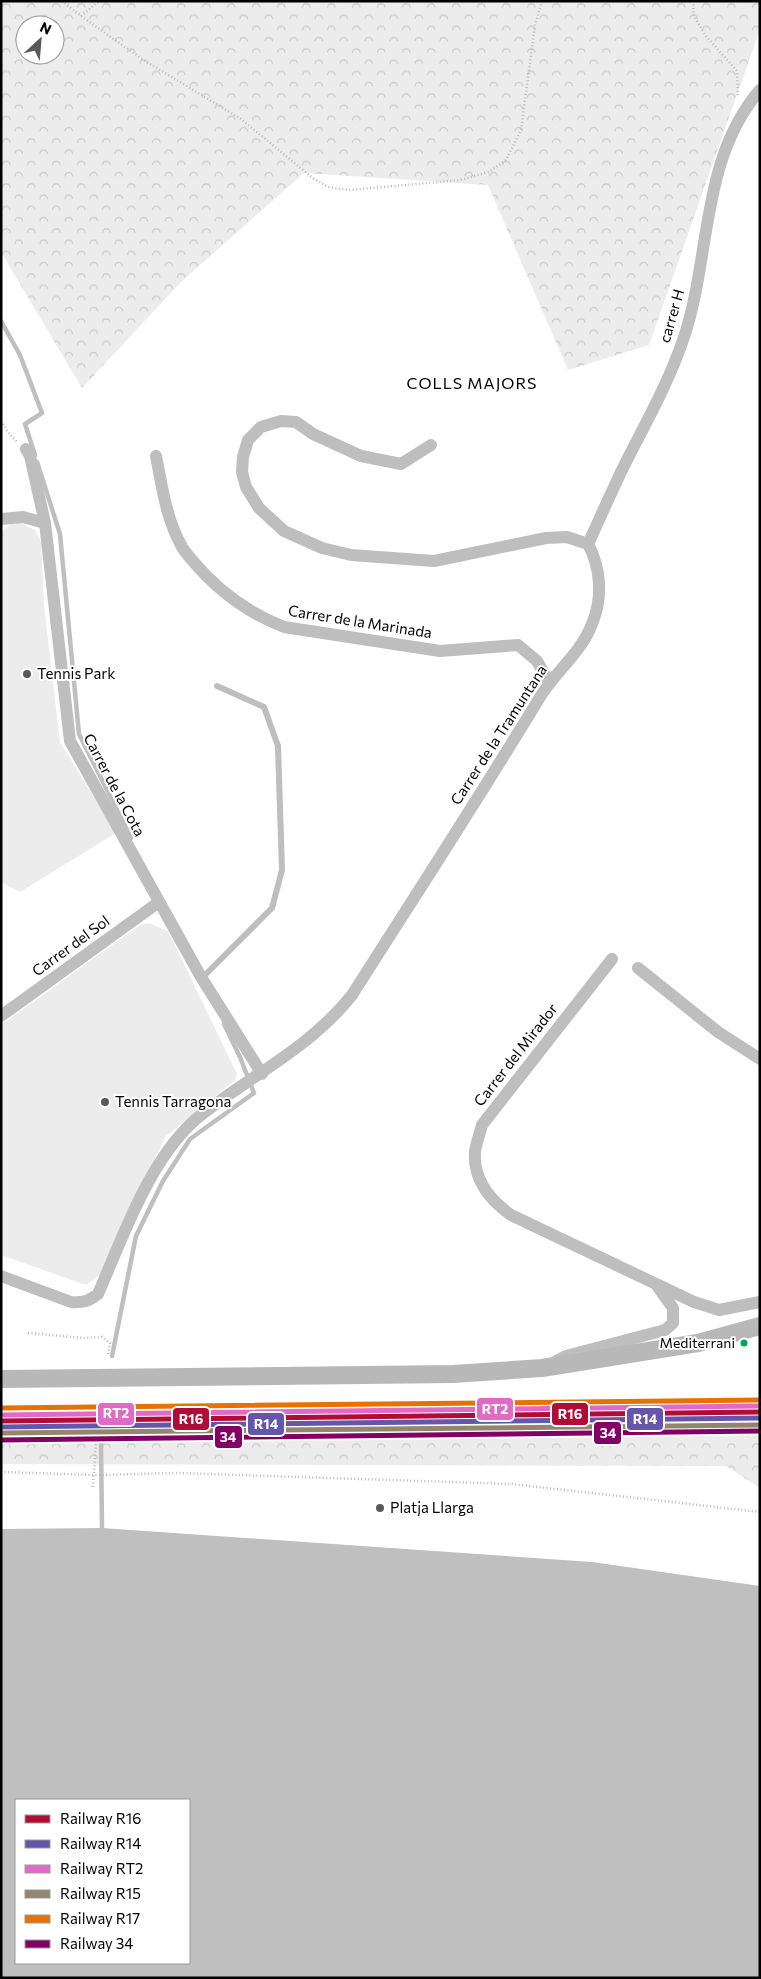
<svg xmlns="http://www.w3.org/2000/svg" width="761" height="1979" font-family="Commissioner,sans-serif">
<style>
.forest{fill:url(#forest-crowns);fill-rule:evenodd}
.pitch{fill:#ececec}
.water{fill:#bfbfbf;fill-rule:evenodd}
.lines{fill:none;stroke-linecap:round;stroke-linejoin:round}
.stream{stroke:#bfbfbf;stroke-width:4.5}
.path{stroke:#b9b9b9;stroke-width:2.5;stroke-dasharray:1 2.5;stroke-linecap:butt}
.lane{stroke:#bebebe;stroke-width:6}
.street{stroke:#bebebe;stroke-width:12}
.secondary{stroke:#b8b8b8;stroke-width:18}
.rail-1-casing{stroke:#fff;stroke-width:9}
.rail-2-casing{stroke:#fff;stroke-width:9}
.rail-3-casing{stroke:#fff;stroke-width:9}
.rail-4-casing{stroke:#fff;stroke-width:9}
.rail-5-casing{stroke:#fff;stroke-width:9}
.rail-6-casing{stroke:#fff;stroke-width:9}
.rail-1{stroke:#af0d38;stroke-width:5}
.rail-2{stroke:#6556ac;stroke-width:5}
.rail-3{stroke:#e16ac7;stroke-width:5}
.rail-4{stroke:#93866e;stroke-width:5}
.rail-5{stroke:#e77204;stroke-width:5}
.rail-6{stroke:#830065;stroke-width:5}
.poi-dot{fill:#595959;stroke:#fff;stroke-width:2}
.bus-dot{fill:#00a651;stroke:#fff;stroke-width:2}
.labels{text-anchor:middle;stroke-width:4;stroke-linejoin:round;paint-order:stroke}
.bus-label{font-size:14px;fill:#000;stroke:#fff;text-anchor:end}
.street-label{font-size:15px;fill:#000;stroke:#fff}
.poi-label{font-size:15px;fill:#000;stroke:#fff;text-anchor:start}
.neighbourhood-label{font-size:16px;letter-spacing:1px;fill:#000;stroke:#fff}
.line-badge{stroke:#fff;stroke-width:2}
.badge-label{font-size:14px;text-anchor:middle;font-weight:bold;fill:#fff}
</style>
<defs>
<pattern id="forest-crowns" width="20" height="18" patternUnits="userSpaceOnUse" patternTransform="scale(1.25)"><rect width="20" height="18" fill="#ececec"/><path d="M2 6a3 3 0 1 1 6 0M12 15a3 3 0 1 1 6 0" fill="none" stroke="#c9c9c9"/></pattern>
</defs>
<rect width="100%" height="100%" fill="#fff"/>
<g class="forest">
<path d="M1,1H760V29L649,345L568,370L488,185L304,173L182,281L82,388L1,252ZM25,25H55V55H25Z"/>
<polygon points="760,1428 760,1488 726,1466 1,1464 1,1443 336,1438 537,1432"/>
</g>
<g class="pitch">
<polygon points="21,523 35,530 41,542 44,606 60,742 116,833 20,892 1,882 1,532 11,524"/>
<polygon points="149,923 168,931 237,1074 235,1080 165,1137 101,1274 86,1285 1,1255 1,1025 140,925"/>
</g>
<path class="water" d="M102,1528L592,1562L760,1586V1978H1V1529ZM16,1800H189V1963H16Z"/>
<g class="lines">
<g class="stream">
<polyline points="1,321 20,355 42,413 25,424 35,455"/>
<polyline points="37,462 60,534 79,734 131,838"/>
<polyline points="112,1356 136,1236 163,1181 190,1139 254,1093 240,1057 224,1024"/>
<polyline points="101,1443 102,1528"/>
</g>
<g class="path">
<polyline points="62,1 81,16 142,59 241,119 314,179 329,187 350,190 460,180 489,172 506,160 521,130 535,25 542,1"/>
<polyline points="694,1 693,14 705,35 737,71 738,97"/>
<polyline points="81,16 99,1"/>
<polyline points="1,421 8,432 17,442"/>
<polyline points="28,1333 84,1338 102,1337 110,1343 108,1354"/>
<polyline points="1,1472 95,1475 178,1473 512,1484 760,1512"/>
<polyline points="93,1487 96,1443"/>
</g>
<polyline class="lane" points="202,978 272,908 282,870 278,746 264,707 217,686"/>
<g class="street">
<polyline points="26,449 30,456 45,523 70,741 201,977 262,1074"/>
<path d="M156,456C162,486 166,518 181,545C183,550 188,555 192,560C217,590 248,613 284,627L440,651L518,645L537,661L549,682"/>
<polyline points="1,519 23,517 45,523"/>
<path d="M588,544C600,518 611,493 623,468C645,424 670,381 685,334C711,253 701,158 760,90"/>
<path d="M612,959L482,1125C480,1133 476,1143 475,1152C473,1180 490,1200 511,1215L694,1302L719,1310L760,1302"/>
<polyline points="638,968 718,1032 760,1059"/>
<polyline points="1,1016 159,902"/>
<path d="M1,1276L71,1302C83,1303 89,1301 98,1294C123,1237 151,1154 201,1115C252,1075 311,1047 352,995C415,896 479,798 540,697C556,671 581,653 592,624C603,598 601,568 588,544L567,537L546,538L434,561L351,555L322,548L284,531L259,508L246,487L242,472L243,457L248,440L261,427L281,421L296,422L313,434L361,456L401,464L431,445"/>
<polyline points="556,1361 566,1356 665,1330 673,1323 673,1308 658,1287"/>
</g>
<polyline class="secondary" points="1,1379 453,1374 542,1368 698,1343 760,1326"/>
<g class="rail-1-casing">
<polyline id="rail-1" points="1,1421 760,1412"/>
</g>
<g class="rail-2-casing">
<polyline id="rail-2" points="1,1427 760,1418"/>
</g>
<g class="rail-3-casing">
<polyline id="rail-3" points="1,1415 760,1406"/>
</g>
<g class="rail-4-casing">
<polyline id="rail-4" points="1,1433 760,1425"/>
</g>
<g class="rail-5-casing">
<polyline id="rail-5" points="1,1408 760,1400"/>
</g>
<g class="rail-6-casing">
<polyline id="rail-6" points="1,1440 760,1431"/>
</g>
<use href="#rail-1" class="rail-1"/>
<use href="#rail-2" class="rail-2"/>
<use href="#rail-3" class="rail-3"/>
<use href="#rail-4" class="rail-4"/>
<use href="#rail-5" class="rail-5"/>
<use href="#rail-6" class="rail-6"/>
</g>
<g class="poi-dot">
<circle cx="27" cy="674" r="5"/>
<circle cx="105" cy="1102" r="5"/>
<circle cx="380" cy="1508" r="5"/>
</g>
<circle class="bus-dot" cx="744" cy="1343" r="4.5"/>
<g class="labels">
<g class="bus-label">
<text x="735" y="1348">Mediterrani</text>
</g>
<g class="street-label">
<text transform="translate(672 316) rotate(-74)" y="5">carrer H</text>
<text transform="translate(360 622) rotate(9)" y="5">Carrer de la Marinada</text>
<text transform="translate(499 735) rotate(-57)" y="5">Carrer de la Tramuntana</text>
<text transform="translate(114 785) rotate(62)" y="5">Carrer de la Cota</text>
<text transform="translate(71 946) rotate(-36)" y="5">Carrer del Sol</text>
<text transform="translate(516 1055) rotate(-52)" y="5">Carrer del Mirador</text>
</g>
<g class="poi-label">
<text x="37" y="679">Tennis Park</text>
<text x="115" y="1107">Tennis Tarragona</text>
<text x="390" y="1513">Platja Llarga</text>
</g>
<g class="neighbourhood-label">
<text x="472" y="389">COLLS MAJORS</text>
</g>
</g>
<g class="line-badge">
<rect x="476" y="1397" width="38" height="24" rx="5" fill="#e16ac7"/>
<rect x="97" y="1402" width="38" height="24" rx="5" fill="#e16ac7"/>
<rect x="551" y="1402" width="38" height="24" rx="5" fill="#af0d38"/>
<rect x="172" y="1407" width="38" height="24" rx="5" fill="#af0d38"/>
<rect x="626" y="1407" width="38" height="24" rx="5" fill="#6556ac"/>
<rect x="247" y="1412" width="38" height="24" rx="5" fill="#6556ac"/>
<rect x="593" y="1421" width="29" height="24" rx="5" fill="#830065"/>
<rect x="214" y="1425" width="29" height="24" rx="5" fill="#830065"/>
</g>
<g class="badge-label">
<text x="495" y="1414">RT2</text>
<text x="116" y="1418">RT2</text>
<text x="570" y="1419">R16</text>
<text x="191" y="1424">R16</text>
<text x="645" y="1424">R14</text>
<text x="266" y="1429">R14</text>
<text x="608" y="1438">34</text>
<text x="228" y="1442">34</text>
</g>
<rect width="761" height="1979" fill="none" stroke="#000000" stroke-width="5"/>
<rect x="15" y="1799" width="175" height="165" fill="#ffffff" stroke="#999999"/>
<rect x="25" y="1815" width="25" height="8" fill="#af0d38" stroke="#999999"/>
<text x="60" y="1824" font-size="15" fill="#000000">Railway R16</text>
<rect x="25" y="1840" width="25" height="8" fill="#6556ac" stroke="#999999"/>
<text x="60" y="1849" font-size="15" fill="#000000">Railway R14</text>
<rect x="25" y="1865" width="25" height="8" fill="#e16ac7" stroke="#999999"/>
<text x="60" y="1874" font-size="15" fill="#000000">Railway RT2</text>
<rect x="25" y="1890" width="25" height="8" fill="#93866e" stroke="#999999"/>
<text x="60" y="1899" font-size="15" fill="#000000">Railway R15</text>
<rect x="25" y="1915" width="25" height="8" fill="#e77204" stroke="#999999"/>
<text x="60" y="1924" font-size="15" fill="#000000">Railway R17</text>
<rect x="25" y="1940" width="25" height="8" fill="#830065" stroke="#999999"/>
<text x="60" y="1949" font-size="15" fill="#000000">Railway 34</text>
<g transform="translate(40 40) rotate(26)"><circle r="24" fill="#ffffff" stroke="#999999"/>
<path d="M0-4L9 19L0 12L-9 19Z" fill="#595959"/>
<text y="-8" font-size="14" font-weight="bold" text-anchor="middle" fill="#000000">N</text>
</g>
</svg>
